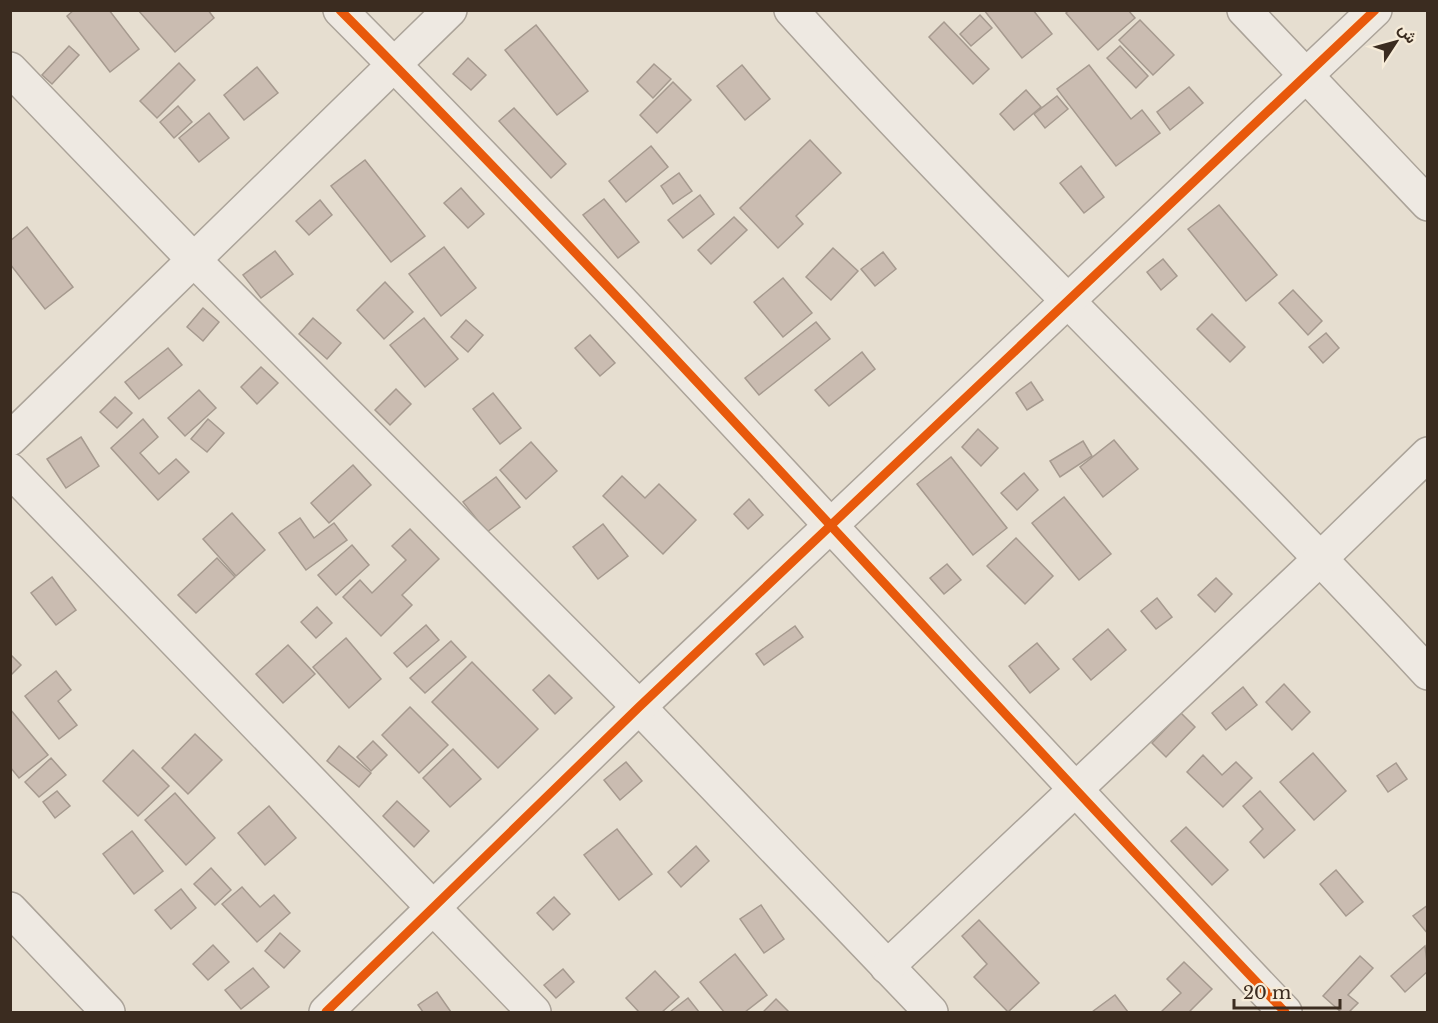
<svg xmlns="http://www.w3.org/2000/svg" width="1438" height="1023" font-family="'Libre Baskerville',Vazirmatn,serif">
<style>
.building{fill:#cabcb1;stroke:#a69a8f;stroke-width:1.5}
.lines{fill:none;stroke-linecap:round;stroke-linejoin:round}
.street-casing{stroke:#aba399;stroke-width:36}
.street{stroke:#eee9e2;stroke-width:33}
.cycleway-casing{stroke:#f6ebd8;stroke-width:13}
.cycleway{stroke:#e8590c;stroke-width:9}
</style>
<rect width="100%" height="100%" fill="#e6ded0"/>
<g class="building">
<polygon points="74,10 109,10 139,49 110,72 67,16"/>
<polygon points="138,10 208,10 214,18 175,52"/>
<polygon points="984,10 1033,10 1052,34 1022,58"/>
<polygon points="1069,10 1128,10 1135,18 1098,50 1066,13"/>
<polygon points="980,15 992,28 971,46 960,34"/>
<polygon points="1140,20 1174,55 1153,75 1119,40"/>
<polygon points="944,22 989,69 973,84 929,37"/>
<polygon points="536,25 588,91 557,115 505,50"/>
<polygon points="69,46 79,55 52,84 42,75"/>
<polygon points="1120,46 1148,76 1136,88 1107,58"/>
<polygon points="468,58 486,75 471,90 453,74"/>
<polygon points="179,63 195,80 157,118 140,101"/>
<polygon points="654,64 671,79 653,98 637,82"/>
<polygon points="742,65 770,99 745,120 717,86"/>
<polygon points="1089,65 1131,119 1142,110 1160,133 1116,166 1057,89"/>
<polygon points="257,67 278,93 244,120 224,95"/>
<polygon points="673,82 691,100 657,133 640,115"/>
<polygon points="1189,87 1203,103 1170,130 1157,112"/>
<polygon points="1026,90 1041,107 1014,130 1000,114"/>
<polygon points="1057,96 1068,109 1045,128 1034,114"/>
<polygon points="178,106 192,122 174,138 160,122"/>
<polygon points="514,108 566,164 551,178 499,121"/>
<polygon points="209,113 229,138 199,162 179,138"/>
<polygon points="810,140 841,173 796,216 803,224 778,248 740,208"/>
<polygon points="651,146 668,167 626,202 609,181"/>
<polygon points="365,160 425,236 391,262 331,186"/>
<polygon points="1081,166 1104,197 1084,213 1060,183"/>
<polygon points="679,173 692,191 673,204 661,186"/>
<polygon points="461,188 484,214 468,228 444,203"/>
<polygon points="700,195 714,214 683,238 668,220"/>
<polygon points="604,199 639,242 618,258 583,215"/>
<polygon points="320,200 332,215 309,235 296,221"/>
<polygon points="1219,205 1277,275 1246,301 1188,229"/>
<polygon points="734,217 747,230 711,264 698,250"/>
<polygon points="27,227 73,287 45,309 10,264 10,241"/>
<polygon points="444,247 476,288 441,316 409,274"/>
<polygon points="833,248 858,271 831,300 806,277"/>
<polygon points="275,251 293,274 261,298 243,275"/>
<polygon points="883,252 896,269 875,286 861,269"/>
<polygon points="1163,259 1177,276 1161,290 1147,272"/>
<polygon points="783,278 812,313 783,337 754,302"/>
<polygon points="385,282 413,312 384,339 357,310"/>
<polygon points="1293,290 1322,321 1308,335 1279,303"/>
<polygon points="203,308 219,322 203,341 187,327"/>
<polygon points="1212,314 1245,347 1230,362 1197,329"/>
<polygon points="313,318 341,343 327,359 299,334"/>
<polygon points="424,318 458,359 425,387 390,345"/>
<polygon points="466,320 483,335 468,352 451,337"/>
<polygon points="816,322 830,339 759,395 745,378"/>
<polygon points="1326,333 1339,348 1323,363 1309,347"/>
<polygon points="590,335 615,363 600,376 575,348"/>
<polygon points="168,348 182,365 139,399 125,382"/>
<polygon points="862,352 875,369 829,406 815,390"/>
<polygon points="261,367 278,383 257,404 241,387"/>
<polygon points="1031,382 1043,400 1027,410 1016,393"/>
<polygon points="396,389 411,404 390,425 375,410"/>
<polygon points="199,390 216,408 185,436 168,418"/>
<polygon points="493,393 521,428 500,444 473,409"/>
<polygon points="115,397 132,413 117,428 100,412"/>
<polygon points="143,419 158,437 140,453 159,474 176,459 189,472 158,500 111,448"/>
<polygon points="208,419 224,433 207,452 191,439"/>
<polygon points="978,429 998,448 981,466 962,447"/>
<polygon points="81,437 99,466 66,488 47,459"/>
<polygon points="1114,440 1138,469 1103,497 1080,467"/>
<polygon points="1083,441 1092,456 1060,477 1050,461"/>
<polygon points="531,442 557,471 526,499 500,470"/>
<polygon points="951,457 1007,528 973,555 917,484"/>
<polygon points="353,465 371,485 329,523 311,503"/>
<polygon points="1024,473 1038,490 1017,510 1001,493"/>
<polygon points="622,476 645,498 659,484 696,520 663,554 603,496"/>
<polygon points="496,477 520,507 487,532 463,502"/>
<polygon points="1064,497 1111,554 1079,580 1032,523"/>
<polygon points="749,499 763,515 748,529 734,514"/>
<polygon points="232,513 265,550 236,576 203,539"/>
<polygon points="300,518 314,538 334,523 347,540 306,570 279,533"/>
<polygon points="603,524 628,556 598,579 573,547"/>
<polygon points="410,529 439,559 402,595 412,605 381,636 343,597 360,580 372,593 406,560 392,546"/>
<polygon points="1016,538 1053,576 1025,604 987,566"/>
<polygon points="352,545 369,565 336,595 318,575"/>
<polygon points="217,558 235,577 196,613 178,595"/>
<polygon points="947,564 961,580 944,594 930,578"/>
<polygon points="52,577 76,610 56,625 31,593"/>
<polygon points="1216,578 1232,594 1215,612 1198,595"/>
<polygon points="1157,598 1172,617 1156,629 1141,611"/>
<polygon points="317,607 332,623 316,638 301,622"/>
<polygon points="426,625 439,640 407,667 394,653"/>
<polygon points="795,626 803,637 764,665 756,654"/>
<polygon points="1108,629 1126,650 1091,680 1073,659"/>
<polygon points="346,638 381,679 349,708 313,667"/>
<polygon points="451,641 466,657 425,693 410,678"/>
<polygon points="1037,643 1059,669 1030,693 1009,666"/>
<polygon points="288,645 315,674 283,703 256,674"/>
<polygon points="10,654 21,665 10,676"/>
<polygon points="472,662 538,729 498,768 432,702"/>
<polygon points="56,671 71,690 58,701 77,725 59,739 25,696"/>
<polygon points="549,675 572,698 555,714 533,690"/>
<polygon points="1284,684 1310,712 1292,730 1266,702"/>
<polygon points="1243,687 1257,705 1226,730 1212,713"/>
<polygon points="410,707 448,745 419,773 382,735"/>
<polygon points="10,709 48,755 19,778 10,767"/>
<polygon points="1181,713 1195,727 1166,757 1152,743"/>
<polygon points="195,734 222,760 188,794 162,768"/>
<polygon points="373,741 387,755 371,771 357,757"/>
<polygon points="339,746 371,773 359,787 327,761"/>
<polygon points="453,749 481,779 450,807 423,778"/>
<polygon points="133,750 169,786 138,816 103,781"/>
<polygon points="1313,753 1346,791 1314,820 1280,782"/>
<polygon points="1203,755 1222,775 1236,762 1252,778 1223,807 1187,772"/>
<polygon points="51,758 66,775 39,797 25,782"/>
<polygon points="626,762 642,781 620,800 604,780"/>
<polygon points="1396,763 1407,779 1388,792 1377,776"/>
<polygon points="57,791 70,806 55,818 43,802"/>
<polygon points="1260,791 1295,830 1264,858 1250,842 1263,829 1243,806"/>
<polygon points="175,793 215,838 186,865 145,820"/>
<polygon points="397,801 429,831 414,847 383,816"/>
<polygon points="269,806 296,838 265,865 238,833"/>
<polygon points="1186,827 1228,870 1212,885 1171,841"/>
<polygon points="617,829 652,874 619,900 584,855"/>
<polygon points="132,831 163,871 134,894 103,854"/>
<polygon points="696,846 709,861 681,887 668,872"/>
<polygon points="211,868 231,890 215,905 194,884"/>
<polygon points="1336,870 1363,902 1346,916 1320,884"/>
<polygon points="242,887 260,907 274,895 290,913 257,942 222,904"/>
<polygon points="181,889 196,908 171,929 155,910"/>
<polygon points="554,897 570,914 553,930 537,913"/>
<polygon points="761,905 784,939 764,953 740,919"/>
<polygon points="1428,905 1428,934 1413,916"/>
<polygon points="979,920 1039,983 1008,1012 974,977 987,964 962,936"/>
<polygon points="280,933 300,951 284,968 265,951"/>
<polygon points="213,945 229,962 208,980 193,964"/>
<polygon points="1425,946 1428,971 1405,992 1391,976"/>
<polygon points="735,954 767,995 745,1012 724,1012 700,982"/>
<polygon points="1360,956 1373,968 1348,995 1358,1003 1349,1012 1341,1012 1323,996"/>
<polygon points="1184,962 1212,989 1189,1012 1161,1012 1181,993 1167,979"/>
<polygon points="253,968 269,987 241,1009 225,990"/>
<polygon points="563,969 574,982 556,998 544,985"/>
<polygon points="655,971 679,997 662,1012 639,1012 626,998"/>
<polygon points="437,992 451,1012 423,1012 418,1005"/>
<polygon points="1115,995 1128,1012 1092,1012"/>
<polygon points="688,998 699,1012 670,1012"/>
<polygon points="776,999 789,1012 763,1012"/>
</g>
<g class="lines">
<g class="street-casing">
<g id="street">
<path d="M340,10C664,336 968,680 1285,1012"/>
<path d="M791,10C997,238 1220,448 1428,673"/>
<polyline points="1244,10 1428,204"/>
<polyline points="10,69 194,260 639,707 931,1012"/>
<polyline points="10,439 450,10"/>
<polyline points="10,470 534,1012"/>
<polyline points="10,909 108,1012"/>
<polyline points="887,967 1321,558 1428,454"/>
<polyline points="326,1012 639,707 1375,10"/>
</g>
</g>
<use href="#street" class="street"/>
<g class="cycleway-casing">
<g id="cycleway">
<path d="M340,10C664,336 968,680 1285,1012"/>
<polyline points="326,1012 639,707 1375,10"/>
</g>
</g>
<use href="#cycleway" class="cycleway"/>
</g>
<rect width="1438" height="1023" fill="none" stroke="#3b2c20" stroke-width="24"/>
<g transform="translate(1396 42) rotate(54)" stroke="#f6ebd8" stroke-width="4.5" paint-order="stroke">
<path d="M0-4.5L10 22L0 15L-10 22Z" fill="#3b2c20"/>
<text y="-9" font-size="16" font-weight="bold" text-anchor="middle" fill="#3b2c20">ش</text>
</g>
<path d="M1234 999v9h106v-9" fill="none" stroke="#3b2c20" stroke-width="3"/>
<text x="1243" y="999" font-size="18" fill="#3b2c20" stroke="#f6ebd8" stroke-width="4.5" paint-order="stroke">20 m</text>
</svg>
